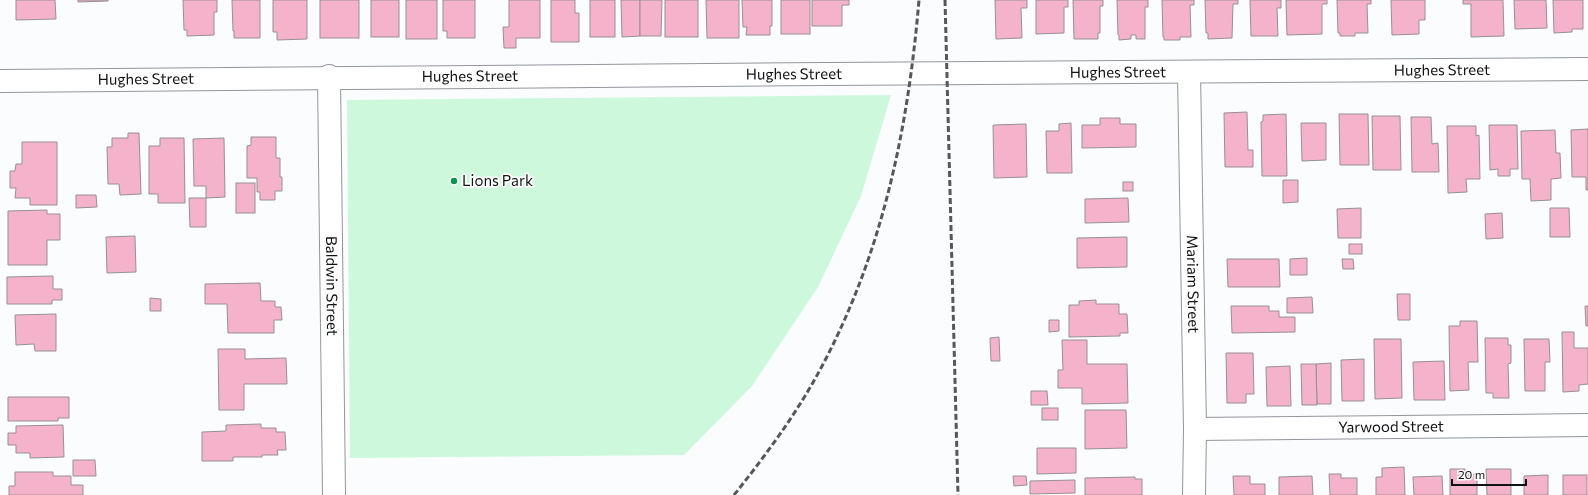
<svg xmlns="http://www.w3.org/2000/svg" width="1588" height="495" font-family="Commissioner,sans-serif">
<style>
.green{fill:#cdf8dc}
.building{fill:#f5b3cb;stroke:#979092}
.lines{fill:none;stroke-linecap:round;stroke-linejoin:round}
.street-casing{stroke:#92969b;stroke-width:24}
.street{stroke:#fff;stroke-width:22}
.rail{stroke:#555758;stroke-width:3;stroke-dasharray:6 3;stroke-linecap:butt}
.poi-dot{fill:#0b9554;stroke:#fff;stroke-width:1.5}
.labels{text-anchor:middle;stroke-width:3.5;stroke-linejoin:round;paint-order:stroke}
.street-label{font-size:15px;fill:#101213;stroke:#fff}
.poi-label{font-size:15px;fill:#101213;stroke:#fff;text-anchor:start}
</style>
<rect width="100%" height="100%" fill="#fafcfe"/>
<polygon class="green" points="891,95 861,196 818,287 752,386 684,455 350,458 347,100"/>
<g class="building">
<polygon points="16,0 55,0 56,19 16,20"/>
<polygon points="78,0 108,0 108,1 78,2"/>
<polygon points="183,0 217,0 217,12 214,12 214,35 187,36 187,30 184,30"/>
<polygon points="232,0 260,0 260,38 234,38 234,31 233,31"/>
<polygon points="273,0 307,0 307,39 277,40 277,32 273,32"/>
<rect x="320" y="0" width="39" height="38"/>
<rect x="371" y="0" width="28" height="37"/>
<rect x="406" y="0" width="31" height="39"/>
<polygon points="443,0 475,0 475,38 447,38 447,31 443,31"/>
<polygon points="509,0 540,0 540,38 516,38 516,48 504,48 503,27 509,27"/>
<polygon points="551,0 575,0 575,13 579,13 579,42 551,42"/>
<rect x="590" y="0" width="25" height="37"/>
<polygon points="621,0 640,0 640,36 622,37"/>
<polygon points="640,0 662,0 661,36 640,36"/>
<rect x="665" y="0" width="33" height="37"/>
<polygon points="706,0 739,0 739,38 707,38"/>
<polygon points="742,0 772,0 772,26 770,26 770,35 746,35 747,27 743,27"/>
<rect x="781" y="0" width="29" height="34"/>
<polygon points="812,0 849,0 849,5 842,5 842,26 812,26"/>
<polygon points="995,0 1027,0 1027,8 1021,8 1022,38 996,39"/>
<polygon points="1036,0 1068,0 1068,7 1064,7 1064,33 1036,34"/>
<polygon points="1073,0 1103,0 1103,6 1100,6 1100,33 1098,33 1098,39 1074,39"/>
<polygon points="1117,0 1148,0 1148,7 1145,7 1145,39 1136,39 1136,35 1131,35 1131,39 1119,40 1119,35 1118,35"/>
<polygon points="1162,0 1194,0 1194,5 1190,5 1191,37 1180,37 1180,40 1164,40 1164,37 1163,37"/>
<polygon points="1205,0 1238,0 1238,4 1233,4 1232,38 1208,39 1208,33 1206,33"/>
<polygon points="1250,0 1281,0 1281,8 1277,8 1278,36 1251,36"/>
<polygon points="1286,0 1327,0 1327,4 1322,4 1322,34 1287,35"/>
<polygon points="1337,0 1371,0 1371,4 1367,4 1368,33 1355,33 1355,36 1340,36 1340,33 1338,33"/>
<polygon points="1391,0 1425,0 1425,20 1419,20 1419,34 1392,35"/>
<polygon points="1463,0 1503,0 1504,36 1471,37 1471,4 1463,4"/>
<polygon points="1514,0 1546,0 1547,28 1515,29"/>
<polygon points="1553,0 1583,0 1583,29 1572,29 1572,32 1554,33"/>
<polygon points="1247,112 1248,150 1253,150 1253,167 1225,167 1224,113"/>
<polygon points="1286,114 1287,176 1262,176 1261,122 1263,121 1263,115"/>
<polygon points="1339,114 1368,114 1369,165 1340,165"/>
<polygon points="1372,116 1400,116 1401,170 1373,170"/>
<polygon points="1411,117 1431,117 1432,144 1438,143 1439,172 1412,172"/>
<polygon points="1100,118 1120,118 1120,124 1136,124 1136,147 1082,148 1082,125 1100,125"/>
<polygon points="1071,123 1072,173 1047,173 1046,131 1059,131 1059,124"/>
<polygon points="1301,123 1326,123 1326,160 1302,161"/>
<polygon points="1026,124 1027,177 994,178 993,125"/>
<polygon points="1489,125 1517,125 1518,169 1510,169 1510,176 1498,176 1498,169 1490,170"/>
<polygon points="1447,126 1476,126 1476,136 1479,135 1480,179 1466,179 1467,192 1448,193"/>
<polygon points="1588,129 1588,190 1586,190 1586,177 1572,177 1571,130"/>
<polygon points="1555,130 1556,153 1560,153 1561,178 1551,179 1551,200 1531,201 1530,179 1522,179 1521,131"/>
<polygon points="128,133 139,133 141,194 120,195 119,184 108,184 107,147 112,147 112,138 128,138"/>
<polygon points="251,137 276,137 276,158 280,158 280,177 282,177 282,191 275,191 275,200 260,200 260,192 257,192 257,178 247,178 247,146 251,145"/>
<polygon points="160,138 184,138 185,203 158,203 158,194 149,194 149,146 160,146"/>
<polygon points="224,138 225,197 206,198 206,186 194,186 193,139"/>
<polygon points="22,142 57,142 57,205 30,205 30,198 15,198 16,188 10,188 10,171 15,171 16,164 22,164"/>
<polygon points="1283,180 1298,180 1298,202 1283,203"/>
<rect x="1123" y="182" width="10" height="9"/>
<rect x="236" y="183" width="19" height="30"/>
<polygon points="76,195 96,195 97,207 76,208"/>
<polygon points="189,198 206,198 206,227 190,227"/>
<polygon points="1128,198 1129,222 1085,223 1085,199"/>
<polygon points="1361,208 1361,238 1338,238 1337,209"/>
<polygon points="1550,208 1569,208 1570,237 1550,237"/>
<polygon points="47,210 47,214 60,214 60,240 47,240 47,265 8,265 8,211"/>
<polygon points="1502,213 1503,238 1486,239 1485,214"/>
<polygon points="135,236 136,272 107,273 106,237"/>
<polygon points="1127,237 1127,267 1077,268 1077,238"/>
<rect x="1349" y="244" width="13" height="10"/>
<polygon points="1307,258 1307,275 1290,275 1290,259"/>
<polygon points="1227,259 1279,259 1280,287 1228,287"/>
<polygon points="1342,259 1353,259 1354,269 1343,269"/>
<polygon points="53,276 53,289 62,289 62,300 52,300 52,304 7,304 7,277"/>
<polygon points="260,283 261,301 275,301 275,307 281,307 282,320 274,320 274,333 228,333 227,304 205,304 205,284"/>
<polygon points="1397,294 1410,294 1410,320 1398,320"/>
<polygon points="1312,297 1313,313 1287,313 1287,298"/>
<polygon points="150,298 161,299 161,311 150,311"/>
<polygon points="1096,300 1096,304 1119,304 1119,314 1127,314 1128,333 1120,333 1120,336 1069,337 1069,305 1079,305 1079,301"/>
<polygon points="1231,306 1269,306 1269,311 1279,311 1279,317 1295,317 1295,332 1232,333"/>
<polygon points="1585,306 1588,306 1588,326 1586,326"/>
<polygon points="56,314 56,351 35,351 34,344 16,345 15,315"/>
<polygon points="1049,320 1059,320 1059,331 1049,332"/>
<polygon points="1460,321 1477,321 1478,362 1468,362 1469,390 1450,391 1449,326 1460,326"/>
<polygon points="1562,332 1574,332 1574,348 1588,348 1588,384 1579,385 1579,391 1563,392"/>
<polygon points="999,337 1000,361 991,361 990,338"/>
<polygon points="1485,338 1508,338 1508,345 1511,345 1511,363 1508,364 1509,398 1493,398 1493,393 1486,393"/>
<polygon points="1374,339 1401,339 1402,398 1375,399"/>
<polygon points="1524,339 1549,339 1550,362 1545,362 1545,391 1525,391"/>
<polygon points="1062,340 1087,340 1087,364 1127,364 1128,403 1082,404 1082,388 1058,388 1058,370 1063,370"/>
<polygon points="218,349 245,349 245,359 286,358 287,384 244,384 244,410 219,410"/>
<polygon points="1226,353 1253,353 1254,394 1246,394 1246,403 1227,403"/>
<polygon points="1364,359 1364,401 1342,401 1341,360"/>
<polygon points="1444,361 1445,400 1414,400 1413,362"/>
<polygon points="1331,363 1331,404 1317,404 1316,364"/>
<polygon points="1301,364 1316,364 1317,405 1302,405"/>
<polygon points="1290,366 1291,406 1267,406 1266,367"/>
<polygon points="1031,391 1047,391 1048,405 1031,405"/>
<polygon points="8,397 69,397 69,418 58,418 58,421 8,421"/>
<rect x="1042" y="408" width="16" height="12"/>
<polygon points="1085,410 1126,410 1127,448 1085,449"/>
<polygon points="261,424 261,428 276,428 276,432 285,432 286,450 277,450 278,455 262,455 262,457 233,457 233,461 202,461 202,432 226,431 226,425"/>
<polygon points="63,425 64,457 30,458 30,453 16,453 16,445 8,445 8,433 16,433 16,426"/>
<polygon points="1037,448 1076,448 1076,473 1037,474"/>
<polygon points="73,460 95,460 96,476 73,476"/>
<polygon points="1404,467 1405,495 1376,495 1376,477 1382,477 1382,468"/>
<polygon points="1450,469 1465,469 1465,475 1477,474 1477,495 1450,495"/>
<polygon points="1486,469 1511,469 1511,495 1487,495"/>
<polygon points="15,472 53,472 53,476 71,476 71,485 83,485 83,495 9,495 9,486 15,486"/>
<polygon points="1329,474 1341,474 1341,478 1357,478 1357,495 1330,495"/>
<polygon points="1548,475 1548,495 1524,495 1524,476"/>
<rect x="1563" y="475" width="24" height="20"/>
<polygon points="1013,476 1026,476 1027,485 1014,486"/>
<polygon points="1233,476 1250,476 1250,484 1265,484 1265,495 1234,495"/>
<polygon points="1312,476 1313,495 1279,495 1279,477"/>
<polygon points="1442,476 1443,495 1414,495 1413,477"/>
<polygon points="1135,477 1135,479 1142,479 1142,495 1085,495 1085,478"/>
<polygon points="1075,480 1075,493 1030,494 1030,481"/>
</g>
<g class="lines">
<g class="street-casing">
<g id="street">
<path id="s1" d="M1189,72L1195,429L1194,495"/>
<path id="s2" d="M329,76L334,495"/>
<path id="s3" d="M0,81C529,74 1059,74 1588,69"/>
<path id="s4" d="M1195,429L1588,425"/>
</g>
</g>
<use href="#street" class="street"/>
<g class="rail">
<polyline points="945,0 958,495"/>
<path d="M734,495C766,455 797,413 821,368C883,252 908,129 919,0"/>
</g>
</g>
<circle class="poi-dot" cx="454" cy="181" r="4"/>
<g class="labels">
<g class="street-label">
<text dy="5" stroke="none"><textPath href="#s3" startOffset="1442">Hughes Street</textPath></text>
<text dy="5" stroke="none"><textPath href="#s3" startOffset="1118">Hughes Street</textPath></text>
<text dy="5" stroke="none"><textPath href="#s3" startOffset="794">Hughes Street</textPath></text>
<text dy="5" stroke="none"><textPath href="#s3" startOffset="470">Hughes Street</textPath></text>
<text dy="5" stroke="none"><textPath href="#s3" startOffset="146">Hughes Street</textPath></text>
<text dy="5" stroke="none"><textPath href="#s1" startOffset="212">Mariam Street</textPath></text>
<text dy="5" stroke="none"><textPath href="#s2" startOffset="210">Baldwin Street</textPath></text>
<text dy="5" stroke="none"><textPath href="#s4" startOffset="196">Yarwood Street</textPath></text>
</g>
<g class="poi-label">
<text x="462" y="186">Lions Park</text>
</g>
</g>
<path d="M1452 479v6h74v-6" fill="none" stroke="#101213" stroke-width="2"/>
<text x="1458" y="479" font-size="12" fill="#101213" stroke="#ffffff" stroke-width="3" paint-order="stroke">20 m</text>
</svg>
